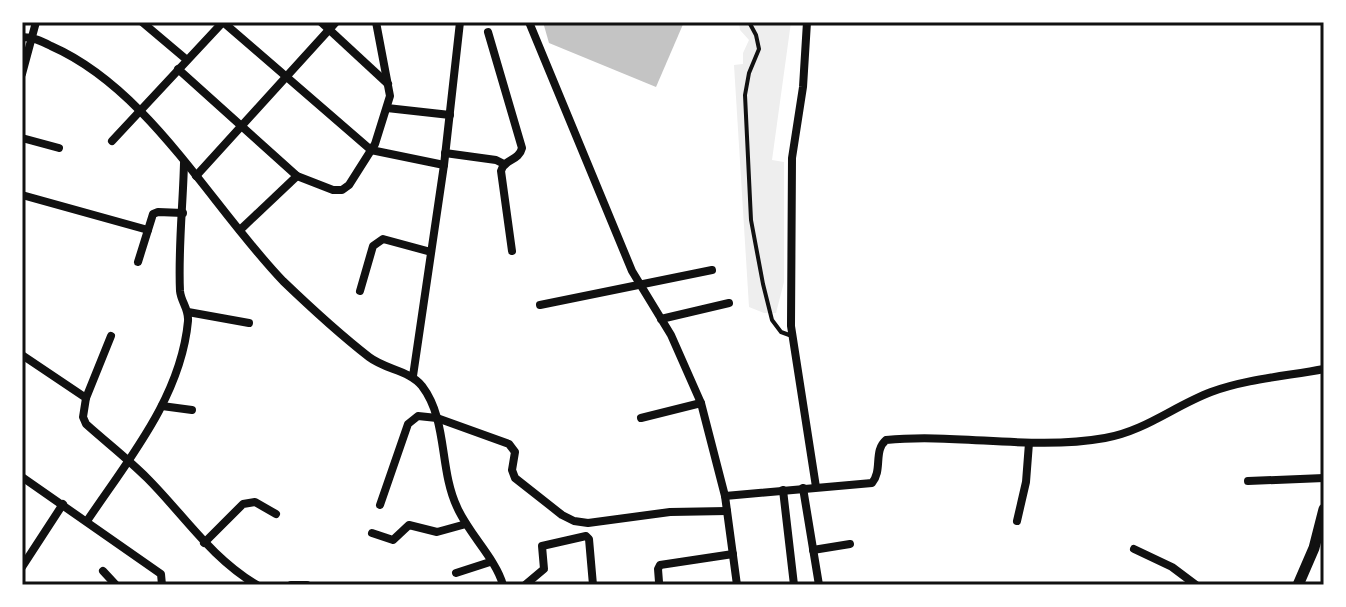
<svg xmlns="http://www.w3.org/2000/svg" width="1346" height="607" font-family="Signika,sans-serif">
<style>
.green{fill:#eee}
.building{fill:#c4c4c4}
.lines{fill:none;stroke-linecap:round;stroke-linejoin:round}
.service{stroke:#111;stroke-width:4}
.minor{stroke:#111;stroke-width:8}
.tertiary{stroke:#111;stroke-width:11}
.neatline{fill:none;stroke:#111;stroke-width:3}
</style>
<rect width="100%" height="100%" fill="#fff"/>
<polygon class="green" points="739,22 791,22 772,160 784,162 784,282 776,313 764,313 749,307 734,65 743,64 743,53 749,40 740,30"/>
<polygon class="building" points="543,22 684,22 656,87 549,43"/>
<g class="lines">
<polyline class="service" points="749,22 756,35 759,49 749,73 745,95 751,220 763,284 772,320 781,332 792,336"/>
<g class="minor">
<polyline points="142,22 187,60"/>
<polyline points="223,22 371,150 444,165"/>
<polyline points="321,22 388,84"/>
<polyline points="529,22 632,271 671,335 701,403 725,496 737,585"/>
<polyline points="807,22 803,87 792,158 791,326 816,487"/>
<path d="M488,32L522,148C519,161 504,159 501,171L512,251"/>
<path d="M22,37C33,37 41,41 51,46C149,89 210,205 283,281C308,305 342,336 369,357C386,370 409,370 422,386C448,420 439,469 457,507C468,533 496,559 503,585"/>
<polyline points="178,69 297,176 333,190 342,190 349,185 375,144 390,96 376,22"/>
<polyline points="22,74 36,22"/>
<polyline points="387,108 450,115"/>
<polyline points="22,138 59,148"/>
<polyline points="112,141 223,22"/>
<polyline points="445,153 496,160 504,164"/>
<polyline points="196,176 336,22"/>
<polyline points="22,195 148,230"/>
<polyline points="240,230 297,176"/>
<polyline points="138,262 153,214 158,212 183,213"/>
<polyline points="360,291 373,246 383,239 431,252"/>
<polyline points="540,305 712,270"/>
<polyline points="188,312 249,323"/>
<polyline points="661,319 729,303"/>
<path d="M22,355L86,398L83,417L86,424C106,442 128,459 147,478C184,515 211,558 257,585"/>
<polyline points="413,376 444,165 460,22"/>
<polyline points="86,398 111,336"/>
<polyline points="162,406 192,410"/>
<polyline points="641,418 701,403"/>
<polyline points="22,477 161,574 162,585"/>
<polyline points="1248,481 1324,478"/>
<polyline points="803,488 819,585"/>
<polyline points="783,490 794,585"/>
<path d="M725,496L872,483C883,470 873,451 886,440C959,433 1032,451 1105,438C1145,431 1174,406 1211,392C1246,379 1287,376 1324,369"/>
<polyline points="380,505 408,424 418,416 437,418 509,444 515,452 512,470 515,478 562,515 574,521 588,523 670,512 727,511"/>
<path d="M87,521C128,460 181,397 188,321C189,309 181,302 180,291C178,249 183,205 184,163"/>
<polyline points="1017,521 1026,482 1029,443"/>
<polyline points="372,533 393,540 409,525 437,532 466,524"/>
<polyline points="204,543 243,504 255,502 276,514"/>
<polyline points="1134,549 1172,567 1196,585"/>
<polyline points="813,550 850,544"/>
<polyline points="22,567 63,504"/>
<polyline points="103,571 116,585"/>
<polyline points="456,573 490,562"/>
<polyline points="659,582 658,569 660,565 733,554"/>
<polyline points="291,585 307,585"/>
<polyline points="525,585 544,569 542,546 586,536 589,539 593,585"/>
</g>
<polyline class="tertiary" points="1298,585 1314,548 1324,509"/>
</g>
<rect width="1346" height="607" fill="none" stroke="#ffffff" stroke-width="48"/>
<rect x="24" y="24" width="1298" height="559" class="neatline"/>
</svg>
